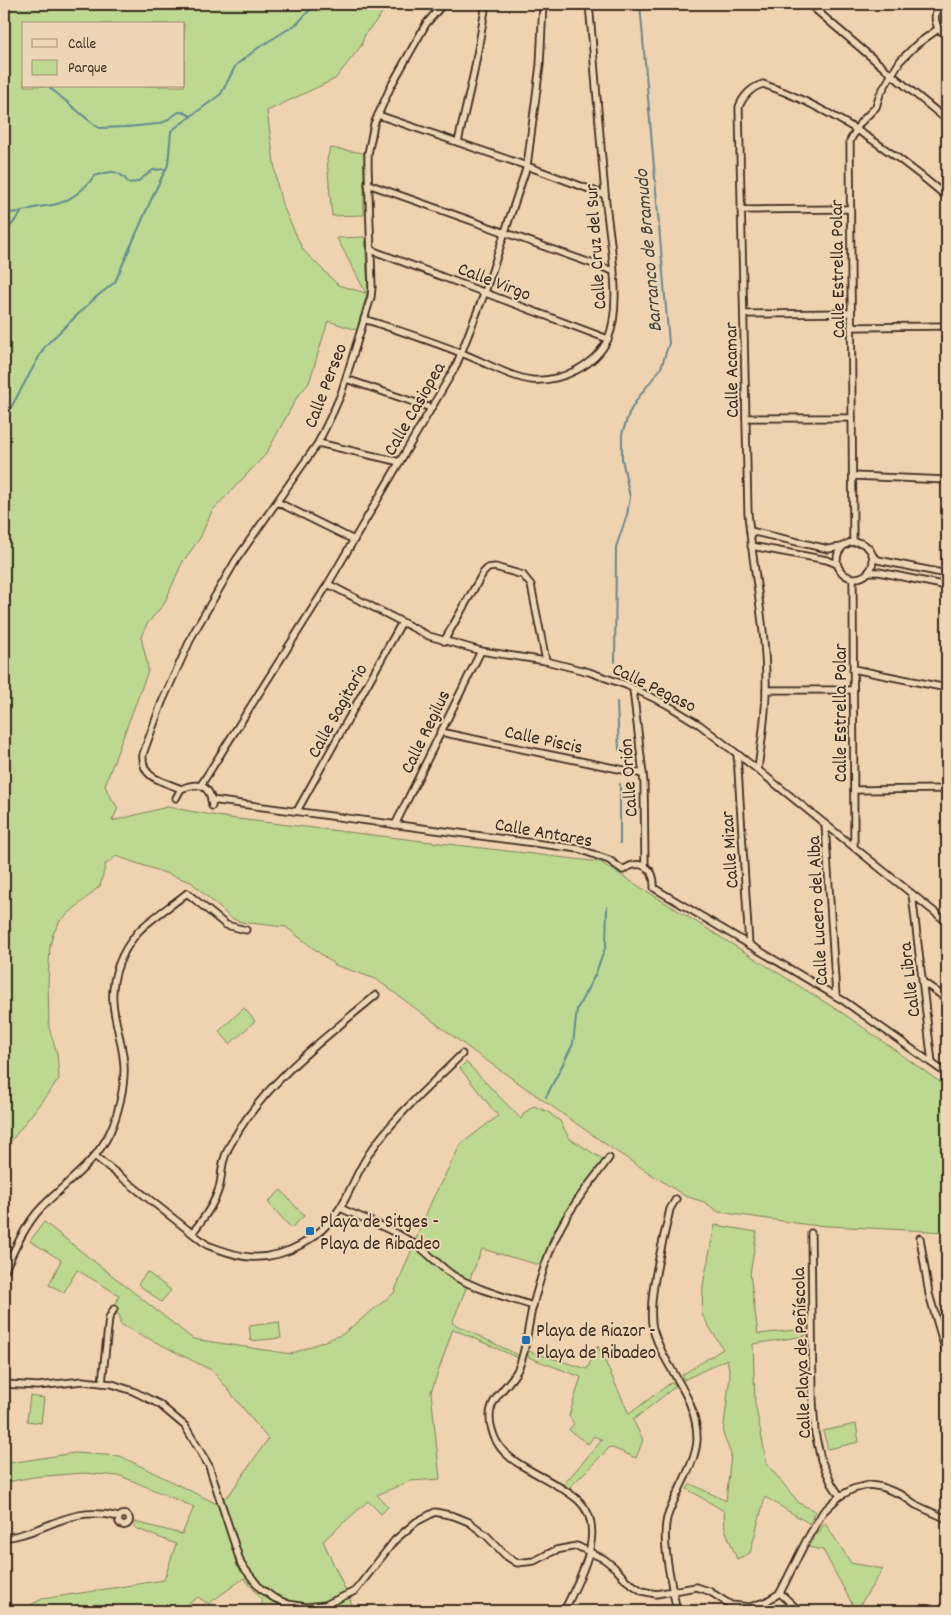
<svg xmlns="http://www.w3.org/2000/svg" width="951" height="1615" font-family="Dekko,sans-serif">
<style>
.green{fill:#bdd991;stroke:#7c8258;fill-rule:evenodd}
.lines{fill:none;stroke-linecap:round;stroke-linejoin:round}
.stream{stroke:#648992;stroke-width:2}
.minor-casing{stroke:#3b2a1e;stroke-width:9}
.minor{stroke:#edd6b5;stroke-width:5.5}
.poi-dot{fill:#1f6fb2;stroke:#edd6b5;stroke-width:2}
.labels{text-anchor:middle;stroke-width:4;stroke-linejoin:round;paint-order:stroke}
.street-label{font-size:19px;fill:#3b2a1e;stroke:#edd6b5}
.poi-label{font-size:19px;fill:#3b2a1e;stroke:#edd6b5;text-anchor:start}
.water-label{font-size:20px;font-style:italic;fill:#45423b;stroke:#edd6b5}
</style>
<rect width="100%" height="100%" fill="#efd2b0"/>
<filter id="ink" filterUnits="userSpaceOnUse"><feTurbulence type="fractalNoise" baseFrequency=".02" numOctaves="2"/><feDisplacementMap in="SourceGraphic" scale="10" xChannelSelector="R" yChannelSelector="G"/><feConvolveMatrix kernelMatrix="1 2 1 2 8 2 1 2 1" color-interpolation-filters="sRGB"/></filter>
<g filter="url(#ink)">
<g class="green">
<path d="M4,4H387L378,19L365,34L361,46L335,79L267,111L277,184L282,204L303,250L338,285L366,293L337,238L365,237L368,289L357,330L328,321L309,383L297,397L266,454L212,511L200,538L182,563L164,604L147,624L141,637L147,663L148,671L105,785L108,793L118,808L112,821L167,807L229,818L600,862L844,1014L947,1087V1232L810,1225L719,1212L704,1202L685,1196L617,1152L473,1051L376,979L335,965L286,927L241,922L231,918L191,882L116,856L108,863H106L100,886L60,921L53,934L50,946L48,982L49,1028L57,1053L59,1079L4,1150ZM24,24H184V86H24Z"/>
<polygon points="330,148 364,153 364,215 332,216 327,160"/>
<polygon points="244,1008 255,1021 230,1044 219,1031"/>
<polygon points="466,1062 521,1119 524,1113 534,1106 548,1112 560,1121 569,1138 604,1160 565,1211 550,1238 543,1266 482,1249 452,1323 518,1355 518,1358 453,1329 431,1392 440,1479 410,1481 377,1495 388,1507 381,1514 368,1501 323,1541 355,1611 258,1611 263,1601 244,1578 208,1604 198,1597 178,1611 19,1611 42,1599 164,1580 176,1544 135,1528 135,1522 182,1534 194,1507 121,1476 83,1473 33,1477 7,1482 4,1491 4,1464 74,1453 120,1456 215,1503 229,1495 268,1439 213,1371 120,1324 120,1316 114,1311 119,1295 77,1270 64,1292 49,1285 61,1260 30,1241 44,1222 193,1339 291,1354 343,1334 394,1293 432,1200 461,1144 498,1116 460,1068"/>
<polygon points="281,1190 304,1216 291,1228 268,1202"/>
<polygon points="715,1225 757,1232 750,1274 758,1334 805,1329 805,1336 753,1344 755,1403 767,1464 799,1503 815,1511 810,1524 765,1497 750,1553 737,1559 725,1529 724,1511 687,1489 691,1484 726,1501 731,1454 723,1434 730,1375 727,1359 684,1380 682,1375 723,1349 702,1315 703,1285"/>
<polygon points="147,1272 171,1290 161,1302 138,1284"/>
<polygon points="279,1322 281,1338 251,1341 249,1326"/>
<polygon points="598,1346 629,1414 672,1382 676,1386 633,1420 643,1440 636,1458 610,1447 568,1489 564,1484 602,1440 594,1436 588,1444 569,1430 574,1424 569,1416 581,1377 528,1357 528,1351 587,1369"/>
<polygon points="30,1396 44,1398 41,1423 27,1421"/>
<polygon points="856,1424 859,1442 828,1449 823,1431"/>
<polygon points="825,1523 851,1563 883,1569 856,1611 823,1550 808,1547"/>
</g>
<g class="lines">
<g class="stream">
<polyline points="50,88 91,122 99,128 127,127 157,124 164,122 179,112 183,112 191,116"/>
<path d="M4,212C15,214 23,211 34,208C42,206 50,206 57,204C71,200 86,188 94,176C111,171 117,168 129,183L137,182L153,170L165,169"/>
<polyline points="4,234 21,213"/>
<polyline points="4,420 45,346 95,298 115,282 154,193 168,165 171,131 221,94 236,65 258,48 298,23 315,4"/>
<polyline points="615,662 616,547 627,515 630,497 622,459 622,434 629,413 638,398 661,368 669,343 640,4"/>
<polyline points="617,702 619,750"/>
<polyline points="620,784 620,843"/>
<polyline points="546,1097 573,1044 577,1009 595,975 606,946 607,907"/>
</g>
<g class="minor-casing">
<g id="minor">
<polyline points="809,4 891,74 947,120"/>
<path d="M940,4C932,15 934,29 947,35"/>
<polyline points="819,12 825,4"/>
<polyline points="378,115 527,166 605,195"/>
<polyline points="458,142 474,72 486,4"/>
<polyline points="368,184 613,271"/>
<polyline points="741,210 850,209"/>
<polyline points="371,250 608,339"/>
<polyline points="744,314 851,313"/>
<path d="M364,319C397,330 429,340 461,353C481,360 511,378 532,380C561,382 595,366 608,339C624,302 608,234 605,193C599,130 595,67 589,4"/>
<polyline points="851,327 947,326"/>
<polyline points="346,379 431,408"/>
<polyline points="746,418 852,418"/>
<polyline points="318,443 400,462"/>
<polyline points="853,476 947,480"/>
<polyline points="277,502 354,540"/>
<polyline points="750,531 828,549 842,547"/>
<circle cx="855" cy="560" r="18"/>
<polyline points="853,542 850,141 860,123 876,107 880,94 900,61 916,45 938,29"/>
<polyline points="751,546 827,560 837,564"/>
<polyline points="873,556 878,560 947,574"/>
<polyline points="869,572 879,572 947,586"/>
<polyline points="853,579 854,847"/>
<polyline points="328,584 429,636 481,651 546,661 589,672 626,685 666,704 700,725 758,770 947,922"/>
<polyline points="444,641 483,573 488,568 495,567 523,575 531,585 546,661"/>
<polyline points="853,669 947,688"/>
<polyline points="633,689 644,783 645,866"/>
<polyline points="766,690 853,690"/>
<polyline points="440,732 643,774"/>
<polyline points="737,754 749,945"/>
<path d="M758,770C761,743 766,716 766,689C767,630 753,572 748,513L739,107C743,96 752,87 763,84C831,107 893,151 947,197"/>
<polyline points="201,785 328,584 456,366 485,292 527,166 540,65 543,4"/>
<path d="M181,789C161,780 141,779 143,754L162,702L193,634L236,560L318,443L334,410L341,394L371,297L372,287L368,167V154L374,124L391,86L426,24L443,4"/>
<polyline points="854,790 947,789"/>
<path d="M176,798L181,789C199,781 211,785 212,806"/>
<path d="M211,800L579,849L609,860L623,870C640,858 655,867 654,888L844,1001L947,1074"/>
<polyline points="297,811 402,622"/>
<polyline points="825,824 836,996"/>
<polyline points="395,825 481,651"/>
<polyline points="912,894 932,1063"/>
<polyline points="923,982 947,999"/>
<path d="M96,1157L207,1245C221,1250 235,1256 250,1257C286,1259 321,1238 340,1208C352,1189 359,1166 373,1148C398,1113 432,1084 462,1054"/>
<path d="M676,1199L670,1209C664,1239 646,1301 653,1329C664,1369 698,1396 697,1440C696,1464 674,1495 667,1518C661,1541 672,1587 677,1611"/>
<path d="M340,1208C367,1220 397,1231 422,1249C433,1258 442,1268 454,1276C478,1290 506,1297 533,1306"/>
<path d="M192,1233C202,1221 213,1206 218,1191C221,1184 221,1176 222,1169C223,1160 228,1148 233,1140C267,1080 324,1039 376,995"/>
<polyline points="811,1233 813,1401 815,1433 821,1460 832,1484 840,1496"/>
<polyline points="920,1238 929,1294 947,1356"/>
<path d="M4,1272C13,1252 26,1223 42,1207C65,1183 95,1164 110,1132C118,1115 125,1086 124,1066C123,1044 115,1024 113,1003C111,977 121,953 137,933C147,921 174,904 187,893L226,925L246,930"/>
<polyline points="102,1383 109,1318 114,1309"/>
<polyline points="4,1384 38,1386 82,1381 112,1384 133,1391 159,1404 185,1426 209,1466 241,1564 260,1588 274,1598 288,1604 306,1607 325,1605 355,1591 395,1540 416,1522 435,1512 454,1516 469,1522 487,1536 506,1556 517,1563 534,1561 556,1550 577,1546 604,1559 614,1567 627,1581 642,1591 656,1594 696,1587 709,1591 731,1605 750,1607 767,1601 780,1593 806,1541 823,1512 840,1496 853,1489 869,1485 882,1487 902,1495 916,1505 947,1519"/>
<circle cx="124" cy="1520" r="5.5"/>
<path d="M4,1538C47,1533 69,1504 119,1517"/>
<polyline points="780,1593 795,1607 797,1611"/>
<path d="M564,1611C578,1581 610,1529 578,1500C563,1487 543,1478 526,1468C510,1459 497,1449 492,1430C483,1400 505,1392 517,1371C526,1355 528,1323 533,1305C542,1272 553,1235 573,1207C584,1190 597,1175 609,1158"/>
<polyline points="916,1611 917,1611"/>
</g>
</g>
<use href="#minor" class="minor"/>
</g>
</g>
<g class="poi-dot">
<rect x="305" y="1226" width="10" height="10" rx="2.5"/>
<rect x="521" y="1335" width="10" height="10" rx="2.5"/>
</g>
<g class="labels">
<g class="street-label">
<text transform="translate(594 247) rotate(-94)" y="7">Calle Cruz del Sur</text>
<text transform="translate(836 269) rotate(-91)" y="7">Calle Estrella Polar</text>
<text transform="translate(495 280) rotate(21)" y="7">Calle Virgo</text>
<text transform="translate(730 370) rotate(-91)" y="7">Calle Acamar</text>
<text transform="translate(324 385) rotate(-69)" y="7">Calle Perseo</text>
<text transform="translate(413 408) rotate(-60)" y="7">Calle Casiopea</text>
<text transform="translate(655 686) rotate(26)" y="7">Calle Pegaso</text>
<text transform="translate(336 710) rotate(-61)" y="7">Calle Sagitario</text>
<text transform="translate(839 713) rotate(-90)" y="7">Calle Estrella Polar</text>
<text transform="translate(424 731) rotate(-64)" y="7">Calle Regilus</text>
<text transform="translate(544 738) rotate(12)" y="7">Calle Piscis</text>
<text transform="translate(627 778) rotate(-94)" y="7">Calle Orión</text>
<text transform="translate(544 831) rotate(10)" y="7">Calle Antares</text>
<text transform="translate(728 850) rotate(-94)" y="7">Calle Mizar</text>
<text transform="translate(816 911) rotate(-93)" y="7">Calle Lucero del Alba</text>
<text transform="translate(908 980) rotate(-97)" y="7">Calle Libra</text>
<text transform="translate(800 1353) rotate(-92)" y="7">Calle Playa de Peñíscola</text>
</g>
<g class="poi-label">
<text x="320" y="1227">Playa de Sitges -<tspan x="320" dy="22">Playa de Ribadeo</tspan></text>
<text x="536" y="1336">Playa de Riazor -<tspan x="536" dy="22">Playa de Ribadeo</tspan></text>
</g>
<g class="water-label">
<text transform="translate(647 251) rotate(-95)" y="7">Barranco de Bramudo</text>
</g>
</g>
<rect width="951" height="1615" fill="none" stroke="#edd6b5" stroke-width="20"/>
<rect x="10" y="10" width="931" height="1595" fill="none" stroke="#3b2a1e" stroke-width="2" filter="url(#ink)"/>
<rect x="22" y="22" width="162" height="65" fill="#edd6b5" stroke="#a69179"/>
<rect x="32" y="39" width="25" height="8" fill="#edd6b5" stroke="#a69179"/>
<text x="68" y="48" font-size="15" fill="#3b2a1e">Calle</text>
<rect x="32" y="60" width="25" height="15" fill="#bdd991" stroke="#a69179"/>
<text x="68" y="72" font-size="15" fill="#3b2a1e">Parque</text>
</svg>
